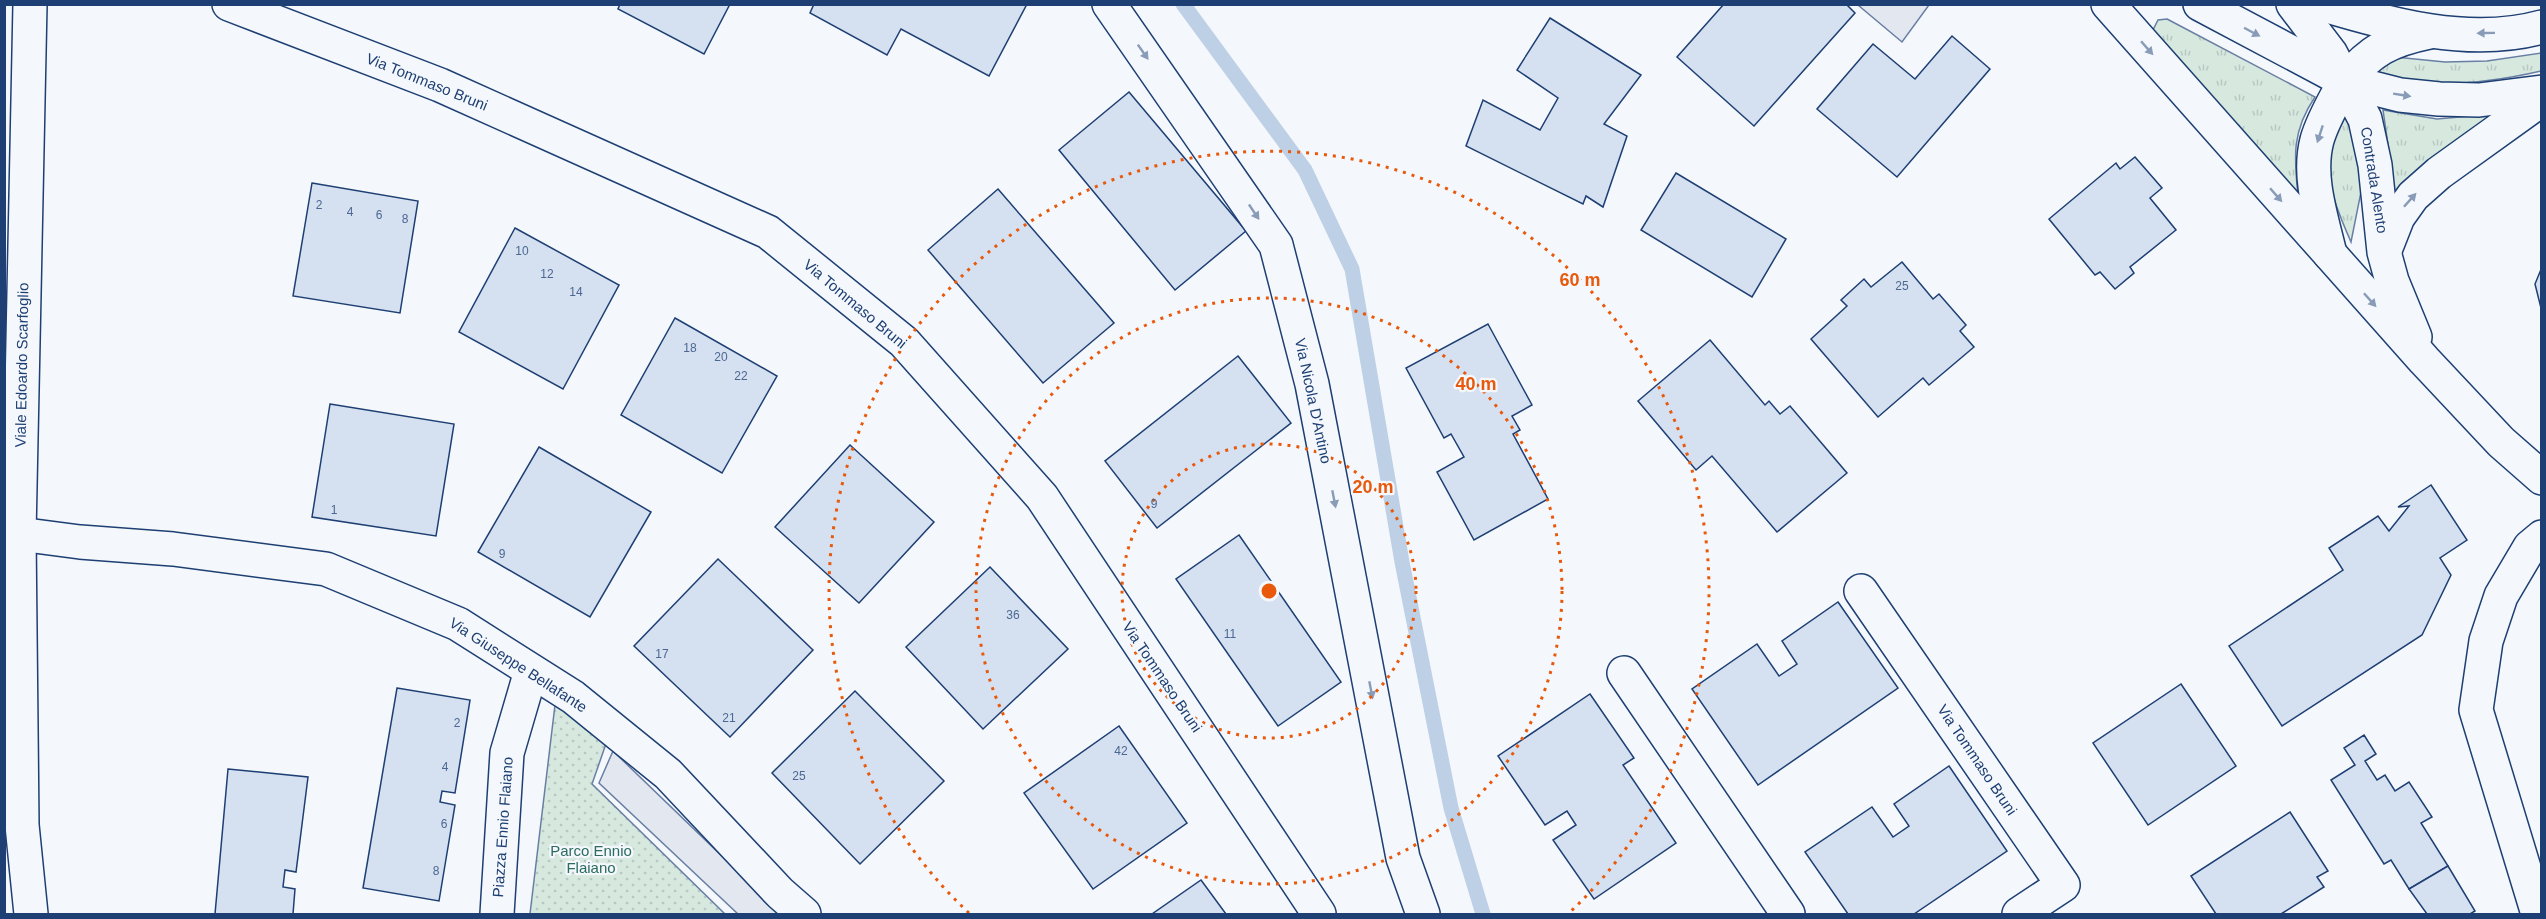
<svg xmlns="http://www.w3.org/2000/svg" width="2546" height="919" font-family="Arial,sans-serif">
<style>
.grass{fill:url(#grass-tufts);stroke:#687fa3;stroke-width:1.5}
.park{fill:url(#park-dots);stroke:#687fa3;stroke-width:1.5}
.parking{fill:#e3e8f0;stroke:#687fa3;stroke-width:1.5}
.lines{fill:none;stroke-linecap:round;stroke-linejoin:round}
.stream{stroke:#bed0e5;stroke-width:15}
.building{fill:#d5e0f0;stroke:#1d3f73;stroke-width:1.5}
.street-casing{stroke:#1d3f73;stroke-width:36}
.secondary-casing{stroke:#1d3f73;stroke-width:36}
.primary-casing{stroke:#1d3f73;stroke-width:36}
.street{stroke:#f4f7fb;stroke-width:33}
.secondary{stroke:#f4f7fb;stroke-width:33}
.primary{stroke:#f4f7fb;stroke-width:33}
.oneway{fill:#889bb7}
.ring{fill:none;stroke:#e8590c;stroke-width:3;stroke-dasharray:3 6}
.labels{text-anchor:middle;stroke-width:4.5;stroke-linejoin:round;paint-order:stroke}
.number-label{font-size:12px;fill:#4b6792}
.street-label{font-size:15px;fill:#1d3f73;stroke:#f4f7fb}
.park-label{font-size:15px;fill:#2c6c60;stroke:#f4f7fb}
.centre{fill:#e8590c;stroke:#f4f7fb;stroke-width:3}
.ring-label{font-size:18px;text-anchor:middle;font-weight:bold;fill:#e8590c;stroke:#f4f7fb;stroke-width:4.5;stroke-linejoin:round;paint-order:stroke}
</style>
<defs>
<pattern id="grass-tufts" width="24" height="20" patternUnits="userSpaceOnUse" patternTransform="scale(1.5)"><rect width="24" height="20" fill="#d7e8df"/><path d="M3 7l-1-3M5 7V3M7 7l1-3M15 17l-1-3M17 17v-4M19 17l1-3" fill="none" stroke="#b8c8c3"/></pattern>
<pattern id="park-dots" width="8" height="8" patternUnits="userSpaceOnUse" patternTransform="scale(1.5)"><rect width="8" height="8" fill="#d7e8df"/><path d="M2 2h.1M6 6h.1" fill="none" stroke="#b8c8c3" stroke-width="1.8" stroke-linecap="round"/></pattern>
</defs>
<rect width="100%" height="100%" fill="#f4f7fb"/>
<g class="grass">
<path d="M2167,19L2315,97C2289,135 2295,163 2299,206L2153,30L2158,20Z"/>
<path d="M2541,53V71C2489,83 2426,90 2374,74L2395,57L2445,62L2487,61Z"/>
<path d="M2383,110L2437,119L2494,114C2460,140 2423,160 2395,193Z"/>
<path d="M2338,112L2346,114L2361,164V192L2351,242C2339,214 2326,186 2329,154C2330,140 2335,126 2338,112Z"/>
</g>
<polygon class="park" points="555,705 608,738 592,784 725,914 530,914"/>
<g class="parking">
<polygon points="1858,5 1929,5 1902,42"/>
<polygon points="613,751 782,914 738,914 599,783"/>
</g>
<g class="lines">
<polyline class="stream" points="1183,4 1305,170 1352,269 1402,562 1451,808 1483,914"/>
</g>
<g class="building">
<polygon points="620,4 730,4 704,54 618,9"/>
<polygon points="814,4 1027,4 989,76 901,29 887,55 810,13"/>
<polygon points="1724,4 1846,4 1855,13 1754,126 1677,57"/>
<polygon points="1550,18 1641,75 1604,124 1627,136 1603,207 1586,196 1583,204 1466,146 1483,100 1540,130 1558,98 1517,70"/>
<polygon points="1952,36 1990,69 1897,177 1817,109 1873,44 1915,79"/>
<polygon points="1129,92 1246,231 1175,290 1059,150"/>
<polygon points="2135,157 2162,188 2150,198 2176,230 2130,267 2134,273 2115,289 2100,272 2095,275 2049,219 2116,163 2120,169"/>
<polygon points="1676,173 1786,239 1752,297 1641,230"/>
<polygon points="312,183 418,201 400,313 293,296"/>
<polygon points="998,189 1114,323 1043,383 928,250"/>
<polygon points="515,228 619,285 563,389 459,332"/>
<polygon points="1902,262 1933,299 1939,294 1966,325 1960,331 1974,347 1929,385 1923,378 1878,417 1811,339 1847,306 1841,300 1864,279 1871,287"/>
<polygon points="2542,267 2542,312 2535,284"/>
<polygon points="675,318 777,376 722,473 621,415"/>
<polygon points="1488,324 1532,405 1512,416 1520,430 1513,434 1548,499 1474,540 1437,472 1464,457 1451,434 1444,438 1406,368"/>
<polygon points="1710,340 1765,405 1769,401 1780,414 1790,406 1847,473 1777,532 1712,456 1696,470 1638,401"/>
<polygon points="1238,356 1291,423 1157,528 1105,461"/>
<polygon points="330,404 454,424 436,536 312,517"/>
<polygon points="850,445 934,522 859,603 775,527"/>
<polygon points="539,447 651,512 590,617 478,552"/>
<polygon points="2431,485 2467,540 2440,558 2451,575 2422,635 2282,726 2229,646 2343,570 2329,548 2378,516 2389,531 2409,506 2398,507"/>
<polygon points="1239,535 1341,682 1278,726 1176,579"/>
<polygon points="718,559 813,650 730,737 634,646"/>
<polygon points="990,567 1068,649 983,729 906,647"/>
<polygon points="1838,602 1898,688 1758,785 1692,689 1757,644 1779,676 1797,664 1782,641"/>
<polygon points="2181,684 2236,766 2148,825 2093,743"/>
<polygon points="397,688 470,700 455,793 442,791 440,802 455,805 439,901 363,888"/>
<polygon points="855,691 944,781 860,864 772,773"/>
<polygon points="1590,694 1634,758 1623,765 1676,843 1594,899 1553,840 1576,825 1567,811 1545,825 1498,756"/>
<polygon points="1119,726 1187,823 1093,889 1024,793"/>
<polygon points="2364,735 2376,754 2365,761 2377,780 2385,775 2395,791 2409,782 2432,817 2421,823 2448,866 2409,889 2391,860 2384,864 2331,780 2355,765 2344,748"/>
<polygon points="1949,766 2007,851 1914,914 1848,914 1805,852 1872,807 1893,837 1909,826 1894,804"/>
<polygon points="228,769 308,777 296,872 285,870 283,887 295,889 293,914 215,914"/>
<polygon points="2290,812 2328,871 2317,877 2324,887 2281,914 2216,914 2191,876"/>
<polygon points="2448,866 2475,911 2470,914 2427,914 2409,889"/>
<polygon points="1201,880 1226,914 1152,914"/>
</g>
<g class="lines">
<g class="street-casing">
<g id="street">
<polyline points="30,4 19,534 22,825 31,914"/>
<polyline points="229,4 440,85 768,232 904,342 1042,497 1319,914"/>
<polyline points="1109,4 1276,245 1312,384 1403,858 1423,914"/>
<polyline points="19,534 80,542 173,549 326,569 458,624 573,697 668,774 780,893 804,914"/>
<polyline points="1861,591 2063,885 2019,914"/>
<polyline points="1624,673 1788,914"/>
<polyline points="497,914 507,753 531,671"/>
<polyline points="2538,914 2476,710 2486,641 2501,596 2530,547 2542,537"/>
</g>
</g>
<g class="secondary-casing">
<g id="secondary">
<polyline points="2108,4 2424,360 2501,442 2542,478"/>
<polyline points="2345,81 2365,119 2375,165 2384,252 2392,281 2415,337"/>
<polyline points="2385,250 2398,217 2413,196 2439,173 2542,99"/>
<path d="M2330,254C2322,219 2307,177 2317,140C2323,119 2335,100 2345,81"/>
</g>
</g>
<g class="primary-casing">
<g id="primary">
<polyline points="2200,4 2345,81 2400,95 2439,99 2479,100 2542,92"/>
<polyline points="2293,4 2331,54 2345,81"/>
<path d="M2321,4C2390,25 2470,47 2542,27"/>
<path d="M2345,81C2371,50 2390,40 2429,32"/>
</g>
</g>
<use href="#street" class="street"/>
<use href="#secondary" class="secondary"/>
<use href="#primary" class="primary"/>
</g>
<defs><path id="oneway-solid" d="M-6-.8H1V-3.2L6.5 0L1 3.2V.8H-6Z" transform="scale(1.5)"/></defs>
<g class="oneway">
<use href="#oneway-solid" transform="translate(2252 32) rotate(28)"/>
<use href="#oneway-solid" transform="translate(2486 33) rotate(179)"/>
<use href="#oneway-solid" transform="translate(2147 48) rotate(49)"/>
<use href="#oneway-solid" transform="translate(1143 52) rotate(55)"/>
<use href="#oneway-solid" transform="translate(2402 95) rotate(9)"/>
<use href="#oneway-solid" transform="translate(2320 134) rotate(108)"/>
<use href="#oneway-solid" transform="translate(2276 195) rotate(49)"/>
<use href="#oneway-solid" transform="translate(2410 200) rotate(-48)"/>
<use href="#oneway-solid" transform="translate(1254 212) rotate(56)"/>
<use href="#oneway-solid" transform="translate(2370 300) rotate(48)"/>
<use href="#oneway-solid" transform="translate(1334 499) rotate(79)"/>
<use href="#oneway-solid" transform="translate(1371 690) rotate(79)"/>
</g>
<g class="ring">
<circle cx="1269" cy="591" r="147"/>
<circle cx="1269" cy="591" r="293"/>
<path d="M969 913A440 440 0 1 1 1569 913"/>
</g>
<g class="labels">
<g class="number-label">
<text x="319" y="209">2</text>
<text x="350" y="216">4</text>
<text x="379" y="219">6</text>
<text x="405" y="223">8</text>
<text x="522" y="255">10</text>
<text x="547" y="278">12</text>
<text x="1902" y="290">25</text>
<text x="576" y="296">14</text>
<text x="690" y="352">18</text>
<text x="721" y="361">20</text>
<text x="741" y="380">22</text>
<text x="1154" y="508">9</text>
<text x="334" y="514">1</text>
<text x="502" y="558">9</text>
<text x="1013" y="619">36</text>
<text x="1230" y="638">11</text>
<text x="662" y="658">17</text>
<text x="729" y="722">21</text>
<text x="457" y="727">2</text>
<text x="1121" y="755">42</text>
<text x="445" y="771">4</text>
<text x="799" y="780">25</text>
<text x="444" y="828">6</text>
<text x="436" y="875">8</text>
</g>
<g class="street-label">
<text transform="translate(427 82) rotate(22)" y="5">Via Tommaso Bruni</text>
<text transform="translate(2374 180) rotate(81)" y="5">Contrada Alento</text>
<text transform="translate(855 304) rotate(40)" y="5">Via Tommaso Bruni</text>
<text transform="translate(22 365) rotate(-89)" y="5">Viale Edoardo Scarfoglio</text>
<text transform="translate(1313 401) rotate(78)" y="5">Via Nicola D'Antino</text>
<text transform="translate(518 665) rotate(33)" y="5">Via Giuseppe Bellafante</text>
<text transform="translate(1162 677) rotate(56)" y="5">Via Tommaso Bruni</text>
<text transform="translate(1977 760) rotate(56)" y="5">Via Tommaso Bruni</text>
<text transform="translate(503 827) rotate(-86)" y="5">Piazza Ennio Flaiano</text>
</g>
<g class="park-label">
<text x="591" y="856">Parco Ennio<tspan x="591" dy="17">Flaiano</tspan></text>
</g>
</g>
<circle cx="1269" cy="591" r="9" class="centre"/>
<g class="ring-label">
<text x="1580" y="286">60 m</text>
<text x="1476" y="390">40 m</text>
<text x="1373" y="493">20 m</text>
</g>
<rect width="2546" height="919" fill="none" stroke="#1d3f73" stroke-width="12"/>
</svg>
